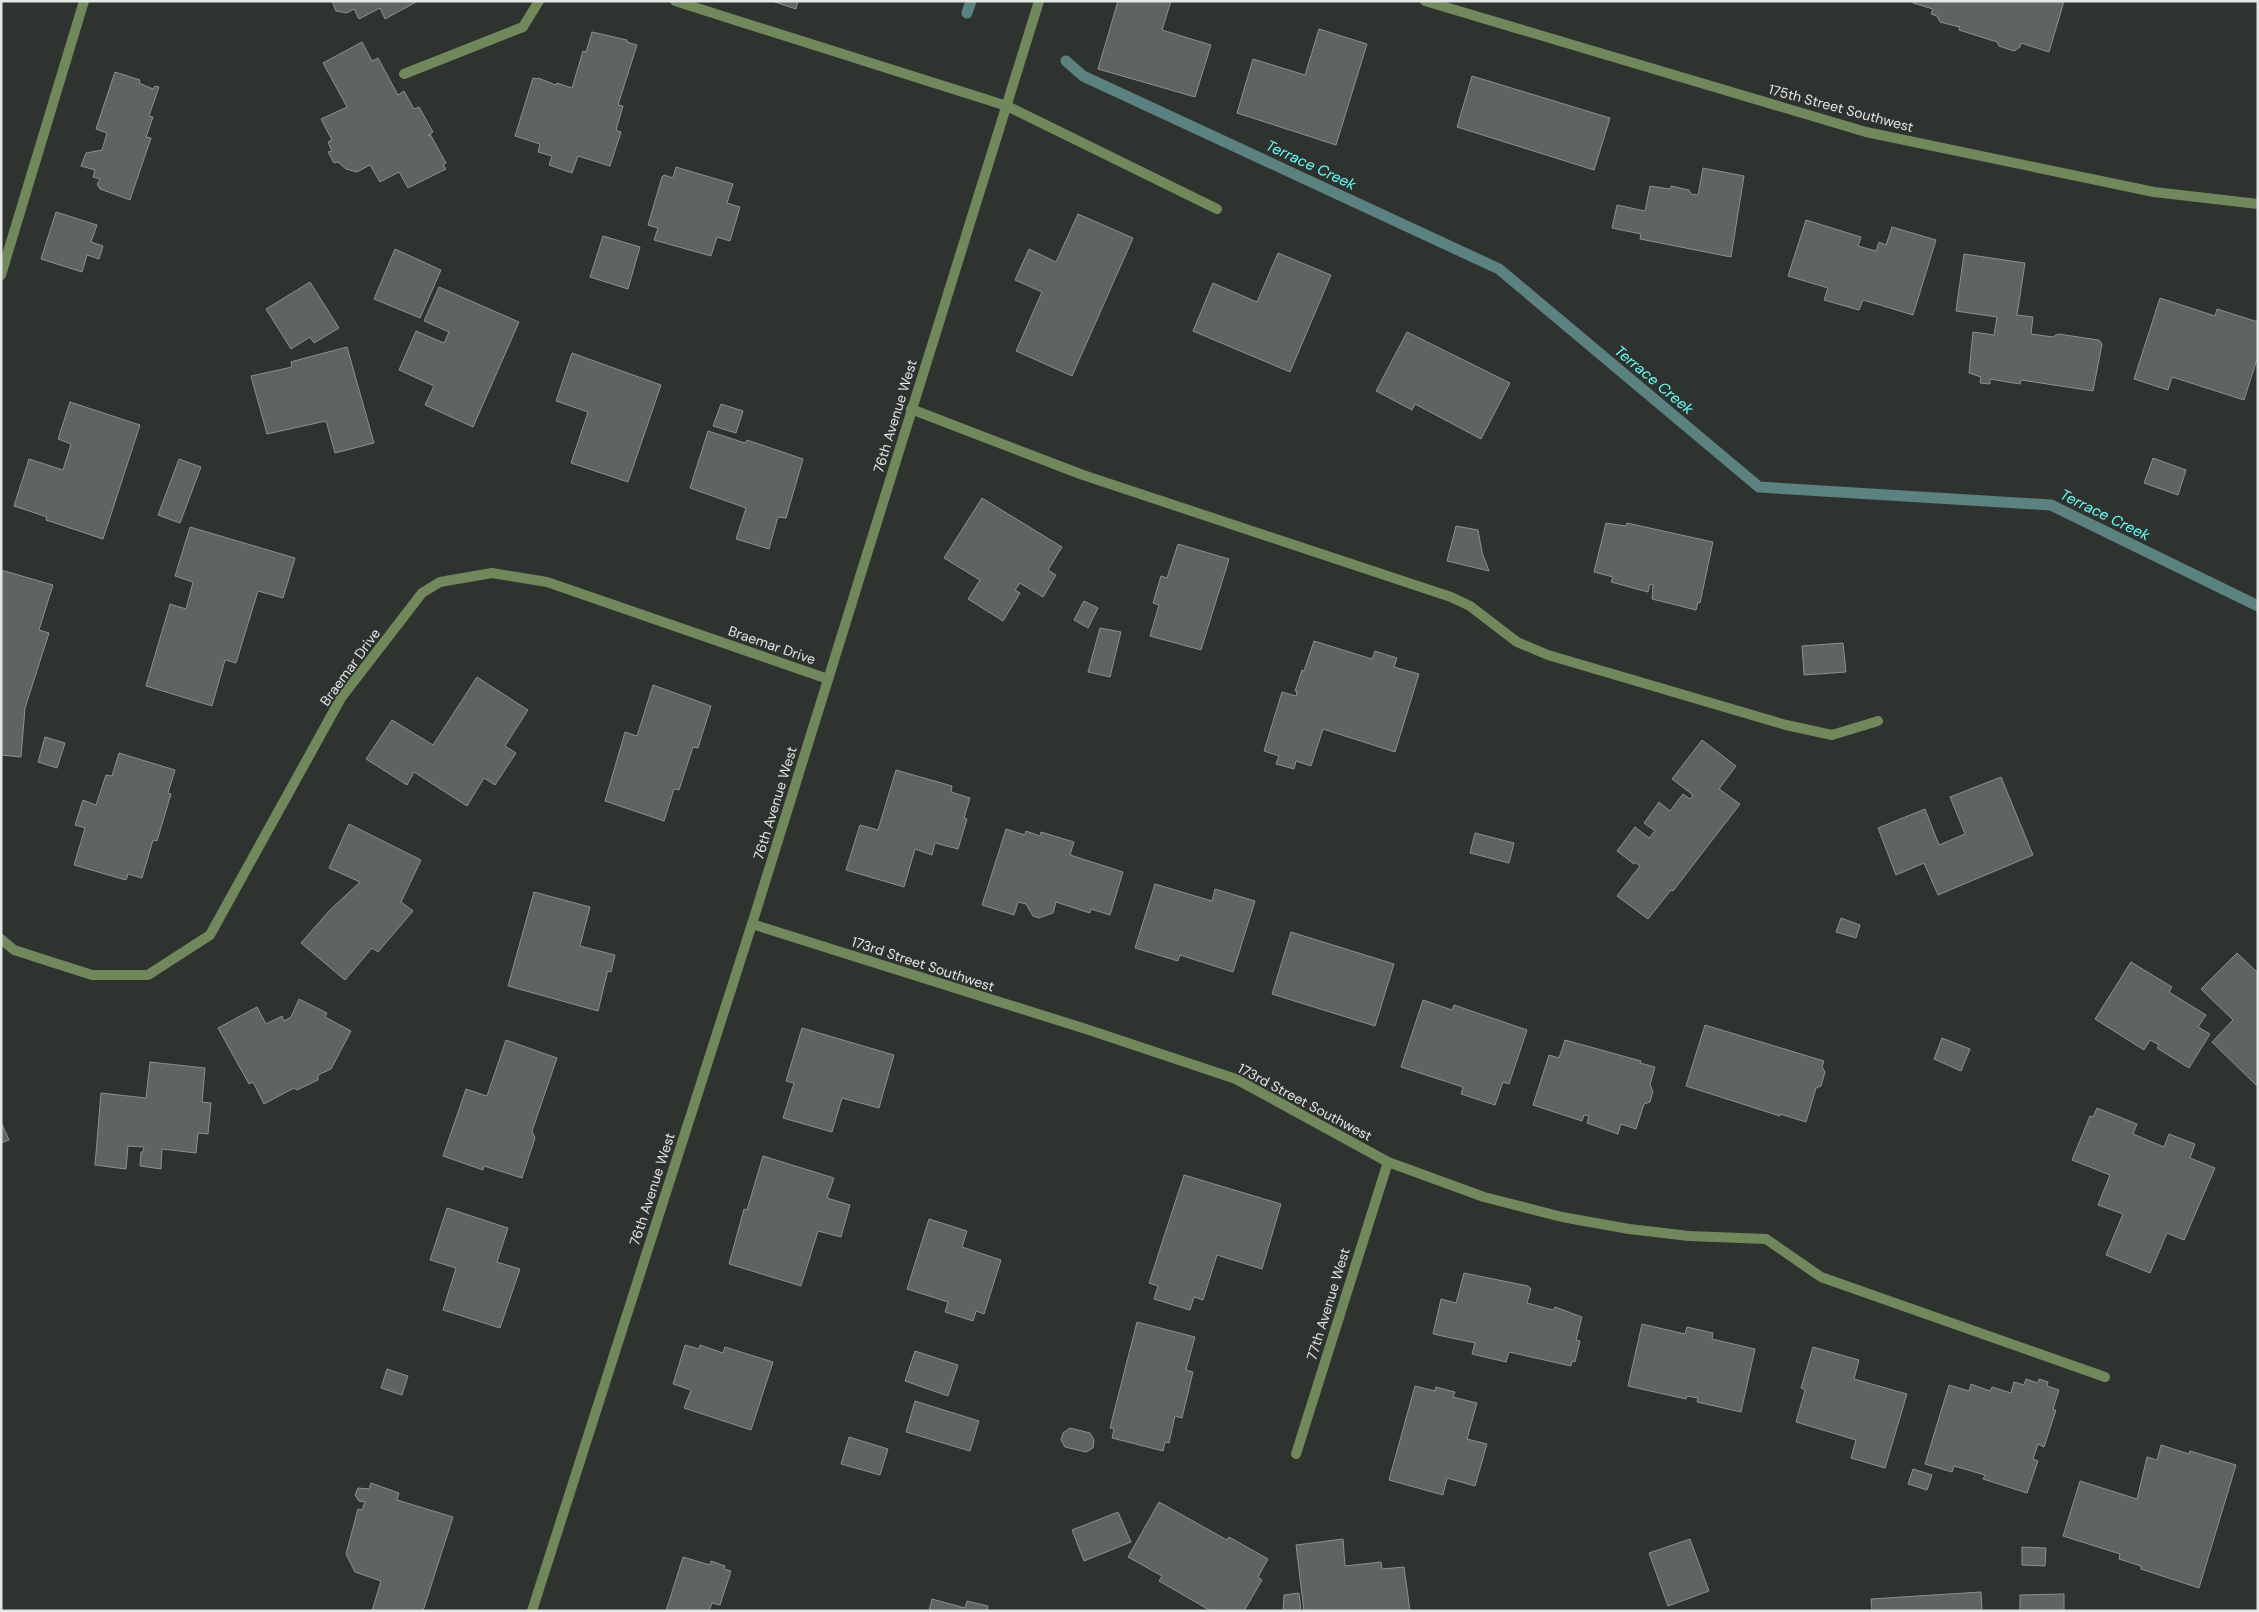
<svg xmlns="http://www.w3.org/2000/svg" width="2259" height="1612" font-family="'DM Sans',sans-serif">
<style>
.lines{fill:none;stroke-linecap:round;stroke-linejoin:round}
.stream{stroke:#5b8280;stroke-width:11}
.building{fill:#5d6461;stroke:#8a928f}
.service{stroke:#70885c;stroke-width:10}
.minor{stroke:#70885c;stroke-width:10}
.tertiary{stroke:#70885c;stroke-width:10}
.labels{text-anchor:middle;stroke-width:4;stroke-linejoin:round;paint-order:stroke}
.street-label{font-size:14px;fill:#e4e8e5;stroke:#2e332f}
.water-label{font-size:15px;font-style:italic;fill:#6afef9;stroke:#2e332f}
</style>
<rect width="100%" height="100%" fill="#2e332f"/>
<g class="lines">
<g class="stream">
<polyline points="967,13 971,1"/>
<polyline points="1066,61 1083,76 1499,269 1759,487 2051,505 2258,606"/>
</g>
</g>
<g class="building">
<polygon points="332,1 418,1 385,19 380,8 359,19 354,9 347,13 336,11"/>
<polygon points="772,1 798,1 796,9"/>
<polygon points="1118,1 1171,1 1162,30 1211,45 1195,97 1098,69"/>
<polygon points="1913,1 2064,1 2049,52 2021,43 2020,47 2014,51 1999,46 1997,42 1959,30 1960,26 1959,27 1940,22 1937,16 1931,14 1933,9 1913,3"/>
<polygon points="1319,29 1367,44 1336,145 1237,113 1253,59 1305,75"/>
<polygon points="592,32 627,40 627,42 637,45 618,105 623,106 616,130 621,132 610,166 578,156 572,173 549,165 552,156 538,152 540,144 515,136 533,78 537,79 538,78 556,85 557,83 572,88 583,51 586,52"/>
<polygon points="362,42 372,61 378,58 398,95 404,91 414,109 419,107 433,132 428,136 430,134 446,163 443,165 446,169 408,188 399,172 380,182 370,165 357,172 346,169 338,162 334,163 328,152 332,151 328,142 332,140 321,119 347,107 323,63"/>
<polygon points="115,72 140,80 139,83 153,89 155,86 159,87 149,116 153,117 146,137 151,138 130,200 100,189 97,184 100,179 93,177 95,170 81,166 86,153 102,150 107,133 96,129"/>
<polygon points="1472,76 1610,118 1594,170 1457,127"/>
<polygon points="676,167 733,184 727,203 740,207 730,241 717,237 711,256 654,240 658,228 648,225 662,177 664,175 673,178"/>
<polygon points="1703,168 1744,176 1731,257 1640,239 1641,234 1612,228 1617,205 1645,211 1650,186 1670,189 1671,186 1689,190 1691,194 1698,195"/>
<polygon points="56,212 97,225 91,242 103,246 99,259 87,255 82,272 41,259"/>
<polygon points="1078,214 1133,238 1072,376 1016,351 1042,292 1015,280 1029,249 1056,262"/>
<polygon points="1806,220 1861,237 1858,246 1876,251 1879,242 1886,245 1892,227 1936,240 1913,315 1863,300 1859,310 1824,300 1828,288 1788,276"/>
<polygon points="603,236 640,247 628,289 590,277"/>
<polygon points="395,249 441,270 420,318 374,299"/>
<polygon points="1278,253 1331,275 1290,372 1193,331 1213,283 1257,302"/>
<polygon points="1964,254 2025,263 2017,315 2033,317 2031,334 2053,337 2058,334 2099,340 2102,344 2093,391 2021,380 2020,384 1990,379 1990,384 1980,383 1981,377 1969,373 1973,332 1994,335 1997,317 1956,311"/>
<polygon points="310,282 339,328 314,343 310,337 291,349 266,309"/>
<polygon points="439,287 519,322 473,427 425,405 434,386 399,370 416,331 444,343 449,332 424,321"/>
<polygon points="2160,298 2215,316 2217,309 2258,322 2258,356 2244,400 2172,377 2168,390 2134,379"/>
<polygon points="1407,332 1510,383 1481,439 1415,404 1412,410 1376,391"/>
<polygon points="347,347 374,443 335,453 326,421 267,434 251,376 292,367 291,362 294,361"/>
<polygon points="572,353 661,385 628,482 571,463 588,412 556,401"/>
<polygon points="70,402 140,425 103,539 46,520 47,517 14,506 29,459 63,470 71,444 58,439"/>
<polygon points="721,404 743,411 736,433 713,426"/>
<polygon points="708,431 745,443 747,440 803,459 786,518 778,517 769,549 736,539 746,508 690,488"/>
<polygon points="2153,458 2186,470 2178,495 2144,483"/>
<polygon points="179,459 201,467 180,523 158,515"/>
<polygon points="982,498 1062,547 1048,570 1056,575 1043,597 1020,583 1015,590 1020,593 1003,621 968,599 980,580 944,558"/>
<polygon points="1606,523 1626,526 1627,523 1713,542 1700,603 1698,602 1696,610 1652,599 1653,585 1650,584 1648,592 1611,582 1613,577 1594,572"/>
<polygon points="1456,526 1478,530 1482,552 1489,571 1447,561"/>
<polygon points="190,527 295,558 283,598 258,591 236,663 225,660 212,706 146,686 170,604 186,609 193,582 175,576"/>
<polygon points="1178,544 1229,559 1201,650 1150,636 1159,605 1153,603 1161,576 1167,578"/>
<polygon points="1,570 53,585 39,630 49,633 25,708 21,757 1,755"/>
<polygon points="1084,601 1098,608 1088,628 1074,620"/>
<polygon points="1100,628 1121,632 1110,677 1088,672"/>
<polygon points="1314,641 1372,659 1375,651 1397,658 1394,667 1419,674 1395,752 1323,729 1311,766 1296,761 1294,769 1276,764 1279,756 1264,751 1282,692 1296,696 1297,691 1295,691 1302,670 1304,671"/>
<polygon points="1843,643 1846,672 1804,675 1802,646"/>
<polygon points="477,677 528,710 505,746 516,753 495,785 484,778 467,806 414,772 407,785 366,759 392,720 433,745"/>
<polygon points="653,685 711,706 698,748 693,747 679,790 674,789 664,821 605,801 625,732 637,736"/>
<polygon points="45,737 65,743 57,768 38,762"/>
<polygon points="1702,740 1736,766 1719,789 1740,804 1673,891 1671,890 1648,919 1617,896 1640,866 1635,862 1634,864 1617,851 1635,827 1649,838 1655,831 1644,823 1659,802 1670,811 1683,794 1690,799 1693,795 1672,779"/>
<polygon points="119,753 175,770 168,793 171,794 157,841 153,840 142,878 128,874 126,880 74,865 85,828 75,825 83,800 96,805 106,775 112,776"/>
<polygon points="896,770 952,786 951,792 970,798 964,818 967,819 958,849 935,843 932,855 915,849 904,887 846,870 860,825 878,830"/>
<polygon points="2001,777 2033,855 1938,895 1924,863 1896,875 1878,828 1925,809 1939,845 1965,834 1950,797"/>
<polygon points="349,824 421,860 401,902 413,911 378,952 372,948 345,980 301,943 330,910 360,882 329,868"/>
<polygon points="1006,829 1025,835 1026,831 1040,836 1041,832 1074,842 1070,855 1123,872 1110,915 1091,909 1090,913 1056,902 1053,913 1039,918 1033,916 1026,904 1018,902 1014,915 982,905"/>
<polygon points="1475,833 1514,843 1509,863 1470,853"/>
<polygon points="1155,884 1212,901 1215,889 1255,901 1233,972 1180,955 1178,961 1135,948"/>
<polygon points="534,892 590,907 580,946 615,955 611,972 607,971 607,974 598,1011 508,986"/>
<polygon points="1841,918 1860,925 1856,938 1836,932"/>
<polygon points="1291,932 1394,964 1375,1026 1272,994"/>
<polygon points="2237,953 2258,973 2258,1083 2256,1085 2212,1042 2233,1020 2201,989"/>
<polygon points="2131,962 2172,987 2169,992 2206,1015 2198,1027 2210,1034 2189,1068 2157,1048 2159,1045 2150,1040 2144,1050 2095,1019"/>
<polygon points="299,999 327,1013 325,1017 351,1031 331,1069 318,1075 318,1080 297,1090 294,1088 264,1104 253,1082 249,1084 218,1028 257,1007 266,1024 282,1016 284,1021 291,1017"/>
<polygon points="1423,1000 1452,1010 1454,1005 1527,1030 1509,1084 1503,1082 1495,1105 1461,1094 1463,1087 1401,1067"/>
<polygon points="1705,1025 1824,1061 1822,1067 1825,1072 1821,1086 1816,1088 1806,1122 1780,1114 1780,1116 1686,1086"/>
<polygon points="802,1028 894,1055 879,1108 842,1098 832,1132 783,1118 794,1083 786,1081"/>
<polygon points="1942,1038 1970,1049 1961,1071 1934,1059"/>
<polygon points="506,1040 557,1058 532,1131 535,1138 522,1178 484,1166 483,1170 443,1156 466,1089 487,1096"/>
<polygon points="1565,1040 1641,1061 1640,1063 1655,1067 1650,1085 1653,1091 1650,1102 1644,1104 1636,1129 1621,1124 1618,1134 1587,1123 1589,1116 1584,1115 1582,1121 1533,1105 1549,1055 1559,1058"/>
<polygon points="150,1062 205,1068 202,1102 211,1103 208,1134 198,1133 196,1153 162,1149 161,1169 140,1166 141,1152 143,1152 144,1147 128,1146 126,1169 95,1165 101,1093 146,1098"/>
<polygon points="2097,1108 2137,1124 2133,1134 2164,1147 2169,1134 2195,1144 2190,1158 2215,1168 2184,1240 2167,1233 2150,1273 2106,1255 2123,1214 2098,1205 2110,1175 2072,1160 2090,1116 2093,1117"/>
<polygon points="1,1122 9,1140 1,1143"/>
<polygon points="763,1156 834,1178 827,1198 850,1205 841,1237 818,1231 801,1286 729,1264 744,1209 747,1210"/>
<polygon points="1184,1175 1281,1204 1262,1269 1217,1255 1203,1300 1194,1297 1190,1310 1154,1299 1158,1286 1149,1283"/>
<polygon points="447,1208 508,1228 497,1262 520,1269 500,1328 443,1310 456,1268 430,1260"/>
<polygon points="929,1219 967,1231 962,1247 1001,1260 984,1314 976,1311 973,1321 945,1312 948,1302 907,1289"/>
<polygon points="1464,1273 1528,1286 1531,1289 1527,1303 1553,1310 1555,1307 1582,1317 1576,1340 1580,1341 1575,1362 1572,1361 1571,1366 1509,1352 1506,1362 1472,1354 1475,1343 1433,1334 1441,1299 1456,1303"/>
<polygon points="1137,1322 1195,1337 1186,1370 1193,1372 1182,1418 1175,1416 1169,1443 1165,1442 1163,1451 1112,1438 1114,1429 1110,1428"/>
<polygon points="1642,1324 1685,1334 1687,1327 1713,1333 1712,1339 1755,1349 1741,1412 1697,1402 1698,1398 1687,1396 1686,1399 1628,1386"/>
<polygon points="685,1345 699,1349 700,1345 723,1353 725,1347 773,1362 751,1430 684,1408 691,1390 673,1384"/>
<polygon points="1813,1347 1859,1360 1854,1379 1907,1394 1885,1468 1851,1458 1856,1440 1796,1422 1805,1390 1801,1388"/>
<polygon points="915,1351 958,1365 948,1396 905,1381"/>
<polygon points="387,1369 408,1376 402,1395 381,1388"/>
<polygon points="2026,1379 2038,1383 2039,1379 2048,1382 2047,1386 2059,1390 2054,1406 2053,1410 2056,1410 2044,1447 2038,1444 2033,1459 2038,1461 2027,1493 1983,1479 1985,1475 1954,1466 1952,1472 1925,1464 1949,1385 1969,1391 1971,1384 1990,1391 1992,1387 2011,1393 2014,1382 2024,1385"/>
<polygon points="1415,1386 1435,1391 1436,1387 1455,1392 1453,1397 1477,1403 1467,1439 1487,1444 1475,1486 1447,1478 1443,1495 1389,1480"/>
<polygon points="915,1401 979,1421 970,1451 906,1432"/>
<polygon points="1070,1428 1090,1433 1094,1440 1093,1448 1086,1452 1065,1447 1061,1440 1063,1433"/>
<polygon points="849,1437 888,1449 880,1475 841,1464"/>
<polygon points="2161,1445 2189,1454 2190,1451 2236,1465 2199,1588 2141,1569 2141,1566 2119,1559 2120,1554 2063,1536 2080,1481 2137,1499 2147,1457 2157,1460"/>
<polygon points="1913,1469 1932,1475 1927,1490 1908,1484"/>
<polygon points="371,1483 399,1493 397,1500 453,1517 423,1611 372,1611 381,1581 355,1572 346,1554 358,1509 362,1510 365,1502 359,1501 355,1495 358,1488 369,1489"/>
<polygon points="1159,1502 1227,1540 1229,1537 1268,1559 1258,1577 1262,1580 1244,1611 1211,1611 1159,1581 1162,1576 1128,1557"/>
<polygon points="1118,1512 1131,1542 1084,1561 1072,1530"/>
<polygon points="1343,1539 1345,1566 1381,1562 1382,1569 1404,1567 1410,1611 1304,1611 1296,1545"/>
<polygon points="1690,1539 1709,1591 1668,1606 1649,1553"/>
<polygon points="2022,1547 2046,1548 2045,1566 2022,1565"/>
<polygon points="683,1557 710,1565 711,1561 725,1566 724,1569 731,1571 720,1605 712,1603 709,1611 666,1611"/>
<polygon points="1981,1592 1982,1611 1872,1611 1871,1599"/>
<polygon points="1299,1593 1301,1611 1283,1611 1284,1595"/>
<polygon points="2064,1594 2064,1611 2020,1611 2020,1595"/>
<polygon points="932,1599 965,1608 967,1601 988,1606 987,1611 929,1611"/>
</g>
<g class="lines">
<g class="service">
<polyline points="675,1 1007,106 1217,209"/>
<polyline points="404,74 523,27 539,1"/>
<polyline points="1,275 84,1"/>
<polyline points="911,409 1083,475 1451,597 1470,606 1517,642 1548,655 1786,725 1832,735 1878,721"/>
<polyline points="1766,1239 1821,1277 2105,1377"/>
</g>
<g class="minor">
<polyline points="1425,1 1866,132 2154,192 2258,204"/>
<polyline points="752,924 1089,1030 1236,1079 1388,1162 1484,1197 1562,1217 1629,1229 1689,1236 1766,1239"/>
<polyline points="1,939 14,950 92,975 148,975 210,935 341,698 422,593 440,582 492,573 547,582 828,679"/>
<polyline points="1296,1454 1388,1162"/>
</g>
<polyline class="tertiary" points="532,1611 752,924 1039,1"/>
</g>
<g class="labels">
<g class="street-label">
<text transform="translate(1841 108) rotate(15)" y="5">175th Street Southwest</text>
<text transform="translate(895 416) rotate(-73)" y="5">76th Avenue West</text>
<text transform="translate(772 645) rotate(19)" y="5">Braemar Drive</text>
<text transform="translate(350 667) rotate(-54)" y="5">Braemar Drive</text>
<text transform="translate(775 803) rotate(-73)" y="5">76th Avenue West</text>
<text transform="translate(923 964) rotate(18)" y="5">173rd Street Southwest</text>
<text transform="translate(1305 1102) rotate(28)" y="5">173rd Street Southwest</text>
<text transform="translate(652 1189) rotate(-72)" y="5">76th Avenue West</text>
<text transform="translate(1328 1304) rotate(-73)" y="5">77th Avenue West</text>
</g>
<g class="water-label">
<text transform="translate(1311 165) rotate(25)" y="5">Terrace Creek</text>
<text transform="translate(1654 380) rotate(40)" y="5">Terrace Creek</text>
<text transform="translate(2105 515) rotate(26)" y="5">Terrace Creek</text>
</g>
</g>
<rect width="2259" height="1612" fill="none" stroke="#e4e8e5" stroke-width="5"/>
</svg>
